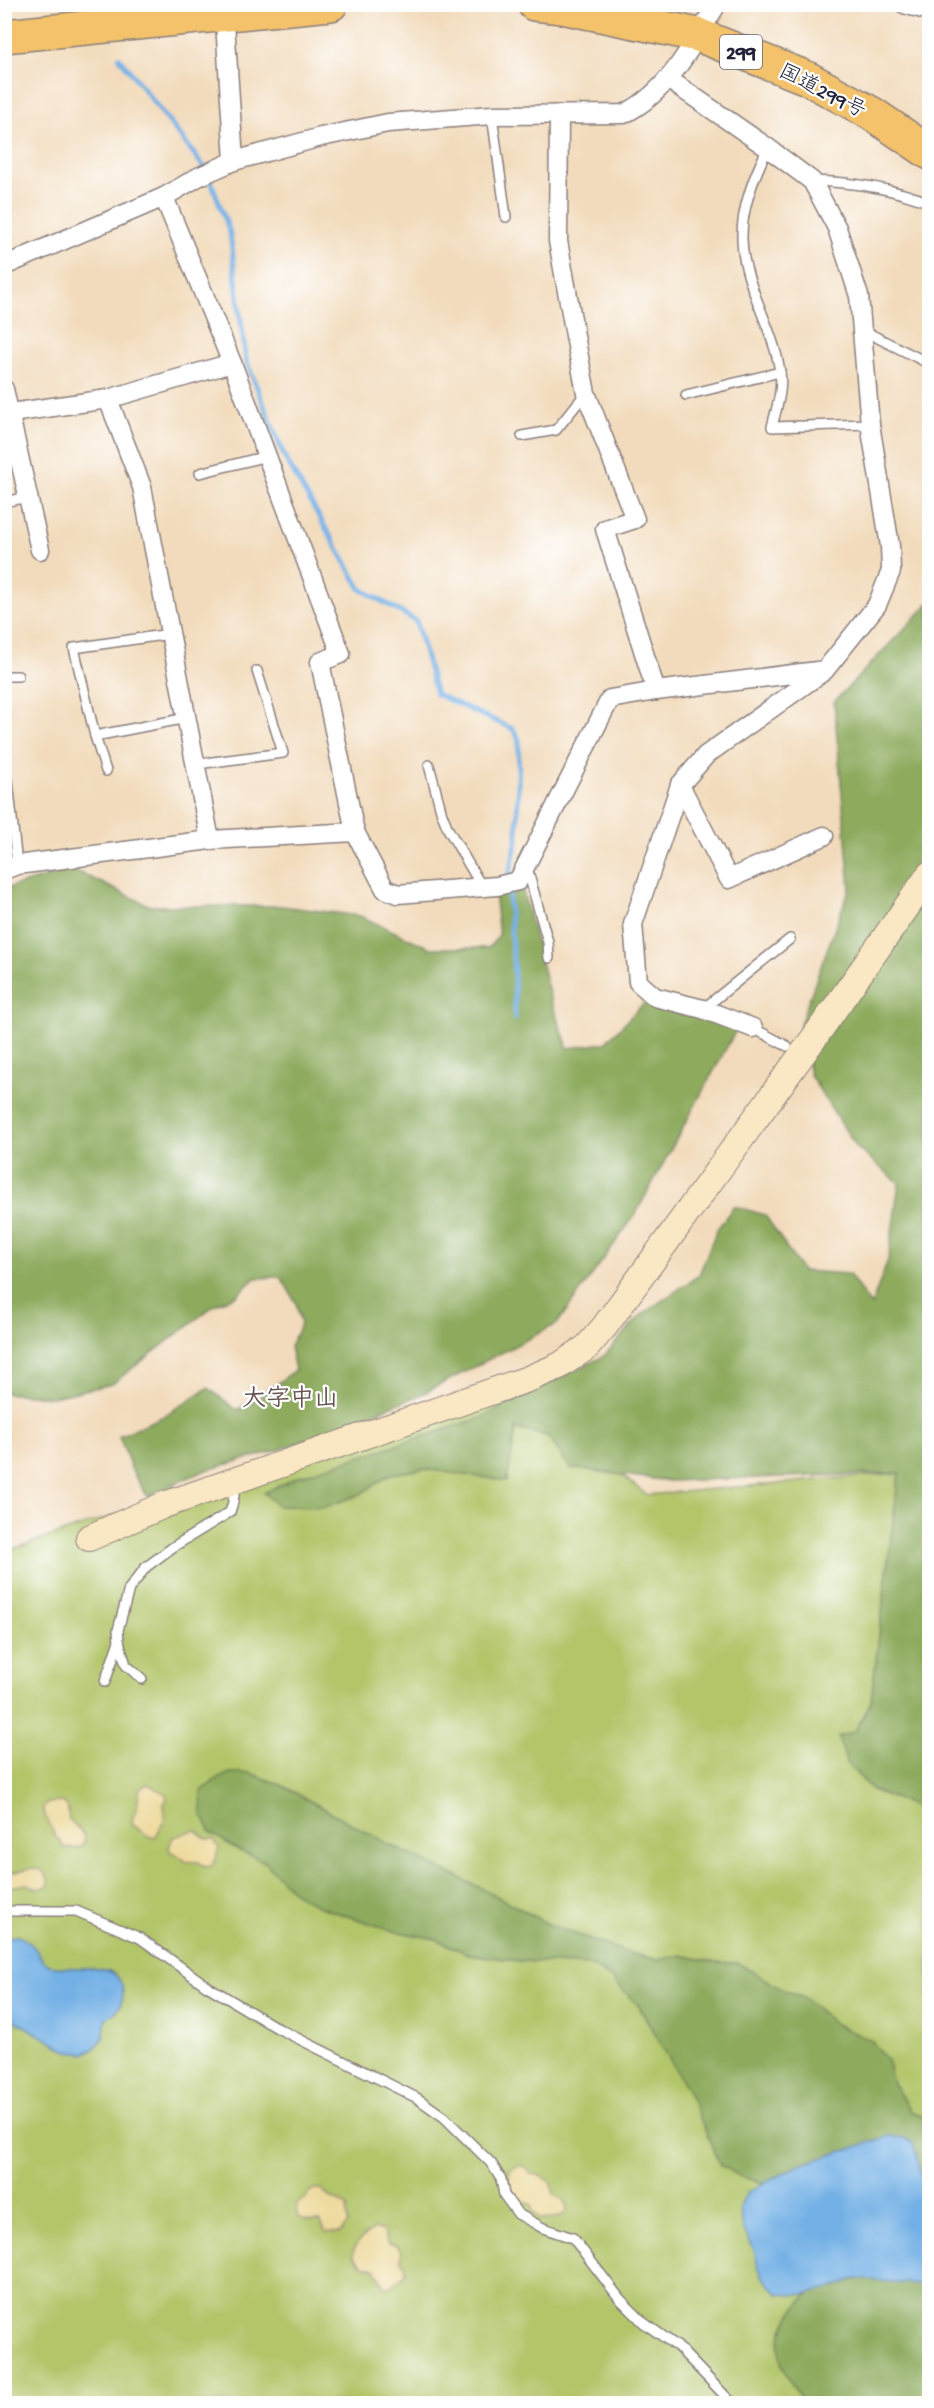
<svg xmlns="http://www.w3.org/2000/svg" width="934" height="2408" font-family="'Gochi Hand','Klee One',sans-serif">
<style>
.green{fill:#b2c569;stroke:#6a7452;stroke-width:1.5}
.forest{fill:#8daa5d;stroke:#58664c;stroke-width:1.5}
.sand{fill:#eeda9e;stroke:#887e6c;stroke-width:1.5}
.water{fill:#73b0e5;stroke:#4a6990;stroke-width:1.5}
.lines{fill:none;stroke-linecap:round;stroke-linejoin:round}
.stream{stroke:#73b0e5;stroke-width:5}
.lane-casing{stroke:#8a7e7c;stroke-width:12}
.street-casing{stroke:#8a7e7c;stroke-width:21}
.secondary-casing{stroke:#8a7e7c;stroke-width:28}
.highway-casing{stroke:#8a7e7c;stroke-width:36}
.lane{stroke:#fff;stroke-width:9}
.street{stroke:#fff;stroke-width:18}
.secondary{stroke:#fae7c3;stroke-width:26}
.highway{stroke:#f3c26a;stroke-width:33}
.labels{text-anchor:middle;stroke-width:4.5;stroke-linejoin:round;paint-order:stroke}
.shield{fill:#fff;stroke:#646476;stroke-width:1.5}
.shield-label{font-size:20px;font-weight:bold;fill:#22223b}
.street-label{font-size:21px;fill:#22223b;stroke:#fff}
.quarter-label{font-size:24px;font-weight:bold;fill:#645150;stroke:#fff}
</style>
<rect width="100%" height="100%" fill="#fff"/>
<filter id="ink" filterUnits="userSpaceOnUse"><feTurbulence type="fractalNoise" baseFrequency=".0167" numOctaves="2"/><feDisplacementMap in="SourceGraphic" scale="12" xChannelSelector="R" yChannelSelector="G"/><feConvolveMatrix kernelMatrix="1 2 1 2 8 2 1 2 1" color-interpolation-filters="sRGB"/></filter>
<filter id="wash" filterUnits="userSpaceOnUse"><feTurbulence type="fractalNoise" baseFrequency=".008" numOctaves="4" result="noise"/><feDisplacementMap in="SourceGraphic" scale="24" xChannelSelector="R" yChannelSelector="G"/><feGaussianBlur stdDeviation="1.35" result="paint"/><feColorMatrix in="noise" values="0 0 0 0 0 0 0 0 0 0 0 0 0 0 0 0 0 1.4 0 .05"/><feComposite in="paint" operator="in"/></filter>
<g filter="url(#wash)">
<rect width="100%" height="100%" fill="#f2dbbc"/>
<polygon class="green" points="511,1380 562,1428 647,1495 899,1473 871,1702 855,1731 839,1737 872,1790 929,1811 929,2403 5,2403 4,1552 276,1462"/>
<g class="forest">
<polygon points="929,603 929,1811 872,1790 847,1763 838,1737 855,1731 871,1702 899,1473 669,1481 570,1468 548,1436 516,1429 507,1481 424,1469 391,1474 359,1495 325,1507 278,1506 264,1493 299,1476 481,1418 604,1356 641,1315 699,1275 717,1229 734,1206 765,1215 802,1271 849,1274 871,1306 888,1260 899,1183 857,1148 810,1075 800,1024 850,887 834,702"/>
<polygon points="72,869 150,906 281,906 360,916 430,948 488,948 499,936 494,893 523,891 551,1001 568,1048 605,1043 645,1002 730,1024 735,1032 635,1215 557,1324 420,1395 279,1450 206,1470 147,1496 133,1473 119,1436 164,1416 208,1388 237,1410 257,1399 295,1370 290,1347 301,1323 296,1303 281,1277 255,1278 237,1295 216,1304 112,1384 53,1397 5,1393 4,889"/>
<polygon points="230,1773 250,1773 281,1785 388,1844 491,1893 548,1924 628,1953 659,1960 681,1955 713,1962 738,1963 783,1990 806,1999 835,2024 872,2041 887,2060 893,2083 910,2111 929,2120 929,2200 917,2190 766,2184 740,2176 720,2165 690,2095 674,2067 638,2005 611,1978 590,1965 520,1961 468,1954 436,1939 394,1931 317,1906 292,1891 265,1862 240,1851 211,1833 202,1814 201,1792 215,1780"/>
<path d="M839,2267L929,2271V2403H803C797,2391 784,2374 781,2362C771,2320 812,2291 839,2267Z"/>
</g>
<g class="sand">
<path d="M148,1784L166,1794L167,1799L164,1804L165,1819L155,1838L148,1836L132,1824C132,1817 134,1815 136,1809C141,1797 133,1790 148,1784Z"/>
<path d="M62,1802L67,1805L69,1819L85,1836C84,1851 75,1849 63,1847L61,1841L56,1838L43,1811V1806L48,1803Z"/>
<path d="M195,1830L207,1839H214L219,1849L212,1866L205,1867L199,1862C180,1862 188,1862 175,1853L171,1852L169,1847L173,1837C182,1836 187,1831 195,1830Z"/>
<path d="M30,1868C41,1868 49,1873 49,1886L37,1889L27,1884L10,1887L5,1884V1872H16Z"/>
<polygon points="520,2165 525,2167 530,2174 539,2175 547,2179 551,2184 554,2194 564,2201 567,2208 565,2214 555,2218 539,2219 533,2212 531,2204 517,2200 508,2186 510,2169"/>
<path d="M315,2189H322C329,2200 339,2199 347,2207L348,2223L340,2233L326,2232L320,2221C307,2221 293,2221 297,2204L306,2198L310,2191Z"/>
<path d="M375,2228L383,2231L388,2243L397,2246L402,2252L401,2261L405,2265L406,2274L390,2287L384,2286L375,2268L364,2266L353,2256C353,2242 365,2236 375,2228Z"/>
</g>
<g class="water">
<path d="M18,1936C22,1938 27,1940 30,1943C39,1950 40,1963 52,1966C74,1973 121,1956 123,1993C123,2005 116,2013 106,2019L103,2038L96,2047L84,2054L69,2052L5,2015V1937Z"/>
<path d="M889,2136C897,2137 906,2137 912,2143C918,2148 922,2193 929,2208V2285L855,2279L827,2289L800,2295L778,2294L761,2275L754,2250L743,2228L740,2207L747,2192L800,2165Z"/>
</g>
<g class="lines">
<g class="stream">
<polyline points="119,57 204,167"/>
<polyline points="210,178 230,233 246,360 285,458 361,589 416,621 436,694 513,729 519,740 517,840 509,876"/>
<polyline points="508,890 514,973 515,1019"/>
</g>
</g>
</g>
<g filter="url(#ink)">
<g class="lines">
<g class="lane-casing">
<g id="lane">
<polyline points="492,115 506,217"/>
<path d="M768,148C754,176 741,208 742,240C743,284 774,328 780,372C783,391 776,409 772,427L870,424"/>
<path d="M812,181C851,182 892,188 930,203"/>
<polyline points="864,331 930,364"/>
<polyline points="686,395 780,372"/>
<polyline points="522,436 556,430 586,393"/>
<polyline points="200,473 267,456"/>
<polyline points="4,502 28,497"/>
<polyline points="4,676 18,676"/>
<polyline points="95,736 187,718"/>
<polyline points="197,764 283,753 257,671"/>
<polyline points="429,765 442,814 448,829 482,887"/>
<polyline points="106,771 95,736 74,648 170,634"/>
<polyline points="8,781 17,865"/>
<polyline points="527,868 548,942 549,958"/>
<polyline points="703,1009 790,939"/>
<polyline points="753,1028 787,1046"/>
<polyline points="119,1641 126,1665 142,1679"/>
<polyline points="105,1682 119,1641 118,1630 129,1589 146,1567 173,1547 230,1512 233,1502 236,1482"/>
<polyline points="4,1911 76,1911 140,1938 207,1986 279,2029 417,2098 444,2117 491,2163 501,2179 504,2195 518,2214 543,2228 573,2238 620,2299 644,2323 678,2347 733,2404"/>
</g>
</g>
<g class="street-casing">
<g id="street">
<polyline points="904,4 930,11"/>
<polyline points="224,7 234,161"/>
<polyline points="559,115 558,241 576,341 586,393 635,519 605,529 656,691"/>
<polyline points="164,197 232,363 341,654 320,662 355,832"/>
<path d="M4,266L164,197L198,177L234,161L321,137L388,123L492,115L624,114C669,92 692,45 717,4"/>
<polyline points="4,389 40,550"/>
<polyline points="108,399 142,487 210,840"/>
<polyline points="4,414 108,399 232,363"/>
<polyline points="680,785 729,879 824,836"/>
<polyline points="4,870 17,865 210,840 355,832 385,889 398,894 497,886 518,881 610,699 656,691 825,670 877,605 891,571 890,546 870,424 859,296 837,228 812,181 768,148 668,79"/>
<polyline points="753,1028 703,1009 655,997 638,982 633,924 680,785 706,755 824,671"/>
</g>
</g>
<g class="secondary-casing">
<polyline id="secondary" points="89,1538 164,1505 528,1379 559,1366 587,1347 605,1326 814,1038 930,874"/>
</g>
<g class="highway-casing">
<g id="highway">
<polyline points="534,4 562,7 698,35 807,78 871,113 930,153"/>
<polyline points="4,36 331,4"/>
</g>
</g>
<use href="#lane" class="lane"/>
<use href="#street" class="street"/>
<use href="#secondary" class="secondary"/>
<use href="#highway" class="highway"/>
</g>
</g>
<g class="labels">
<rect class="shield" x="720" y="35" width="42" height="34" rx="4.5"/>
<g class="shield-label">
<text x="741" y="59">299</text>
</g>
<g class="street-label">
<text transform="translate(823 90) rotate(27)" y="7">国道299号</text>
</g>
<g class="quarter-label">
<text x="290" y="1405">大字中山</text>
</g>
</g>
<rect width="934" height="2408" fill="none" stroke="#fff" stroke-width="24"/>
</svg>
